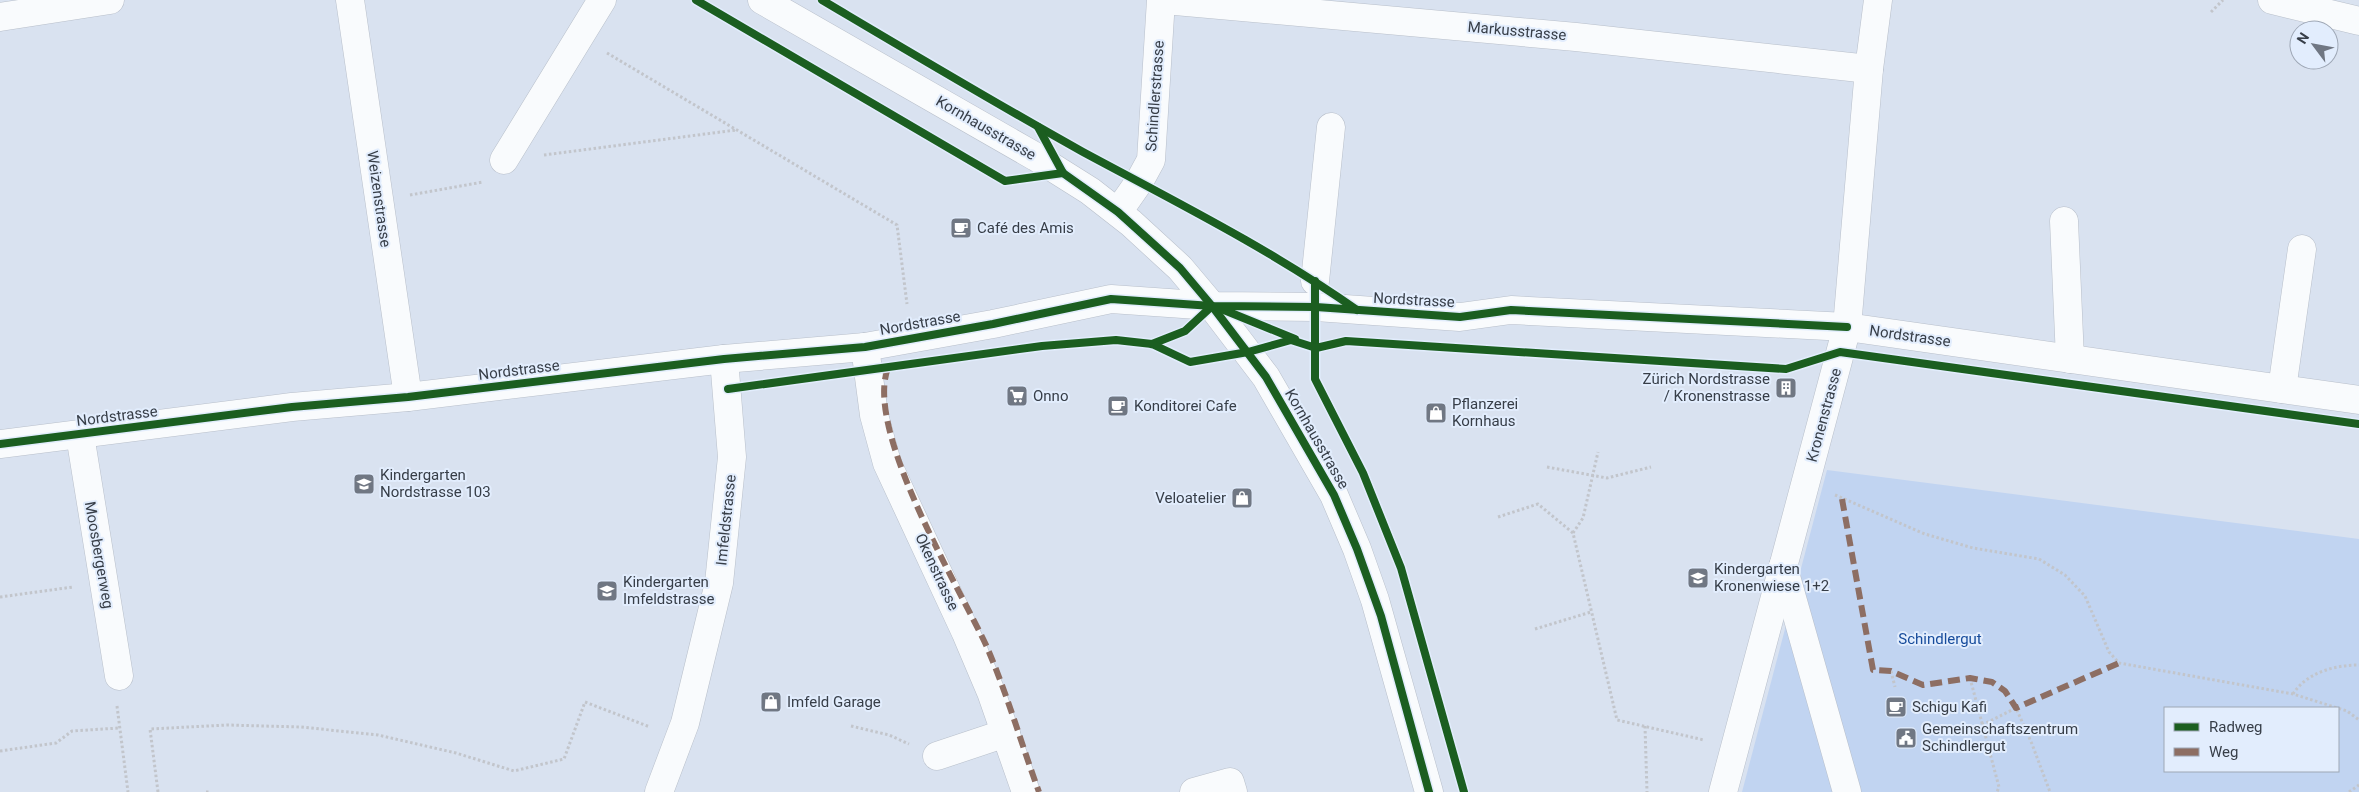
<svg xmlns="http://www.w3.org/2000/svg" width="2359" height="792" font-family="Roboto,sans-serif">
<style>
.green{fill:#c1d4f1;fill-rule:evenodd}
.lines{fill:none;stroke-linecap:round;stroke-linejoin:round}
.minor-casing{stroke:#b8bfca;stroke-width:29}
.path{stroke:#c2c5cb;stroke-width:3;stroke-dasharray:2.5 2.5;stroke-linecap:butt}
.minor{stroke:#f9fbfd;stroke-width:28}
.quiet{stroke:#8d6e63;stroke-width:6;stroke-dasharray:12 6;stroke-linecap:butt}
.cycleway-casing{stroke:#e2edfd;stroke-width:11}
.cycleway{stroke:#1b5e20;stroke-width:8}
.labels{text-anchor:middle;stroke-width:4;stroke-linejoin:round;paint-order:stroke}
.street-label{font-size:15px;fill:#373e48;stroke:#e2edfd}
.poi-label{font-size:15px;fill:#373e48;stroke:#e2edfd;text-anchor:start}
.park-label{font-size:15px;fill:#174c9c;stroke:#e2edfd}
</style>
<rect width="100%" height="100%" fill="#d9e2f0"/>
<path class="green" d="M1827,470L2359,539V792H1742ZM2165,708H2338V771H2165Z"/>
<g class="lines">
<g class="minor-casing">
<g id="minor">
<polyline points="350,0 408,397"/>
<polyline points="762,0 1036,157 1090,191 1131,223 1180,268 1212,306 1266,377 1334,495 1357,549 1375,600 1429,792"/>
<polyline points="1164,0 1576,37 1869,69"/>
<polyline points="2272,0 2359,21"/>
<polyline points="0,17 110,0"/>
<polyline points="504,160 602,0"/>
<polyline points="1118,212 1139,182 1151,160 1161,0"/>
<polyline points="2064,221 2070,359"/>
<polyline points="1315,281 1331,127"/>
<polyline points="865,347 874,415 887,463 966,633 991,692 1026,792"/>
<polyline points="2282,389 2302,249"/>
<polyline points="80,435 119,676"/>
<polyline points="0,444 292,407 408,397 724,359 865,347 993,324 1111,299 1212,306 1316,307 1460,317 1511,310 1847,327 2359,400"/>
<polyline points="1783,566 1847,792"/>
<polyline points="937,756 1006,733"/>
<polyline points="659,792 685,723 719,583 732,457 724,359"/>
<polyline points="1194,792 1230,782 1233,792"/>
<polyline points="1723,792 1847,327 1869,69 1878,0"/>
</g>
</g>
<g class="path">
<polyline points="2211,12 2223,0"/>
<polyline points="607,53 897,225 907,304"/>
<polyline points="544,155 736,130"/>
<polyline points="410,195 483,182"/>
<polyline points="1547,467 1607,478 1651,467"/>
<polyline points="1835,495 1925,534 1973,548 2039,559 2065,575 2085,596 2109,652 2119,663 2293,694 2347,711 2359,720"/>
<polyline points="1498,517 1538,504 1573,533 1617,720 1704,740"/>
<polyline points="1573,533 1583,518 1598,452"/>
<polyline points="0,597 73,587"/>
<polyline points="1535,629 1591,612"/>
<polyline points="1891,671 1895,687"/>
<polyline points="1970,678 1999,787 1997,792"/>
<path d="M2293,694C2306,673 2334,665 2359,665"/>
<polyline points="117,706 128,792"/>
<polyline points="1982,725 2016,708 2032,744 2050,792"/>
<polyline points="851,726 889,735 909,744"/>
<polyline points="1645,726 1647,792"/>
<polyline points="0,751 56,743 72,731 119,728"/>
<polyline points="158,792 150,729 227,725 301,727 378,735 456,753 514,771 564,759 585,702 650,727"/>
<polyline points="206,792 209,792"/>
<polyline points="2349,792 2359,785"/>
</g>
<use href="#minor" class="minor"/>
<g class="quiet">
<path d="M888,368C864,430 958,585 986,645C1007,693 1021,743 1039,792"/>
<polyline points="1842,499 1873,670 1891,671 1923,685 1970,678 1992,682 2005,691 2016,708 2119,663"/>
</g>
<g class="cycleway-casing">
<g id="cycleway">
<polyline points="696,0 1005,181 1063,173"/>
<path d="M822,0C908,51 995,103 1083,152C1176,202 1270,249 1357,310"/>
<polyline points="1038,127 1063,173 1118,212 1180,268 1212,306 1266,377 1334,495 1357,549 1381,616 1429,792"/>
<polyline points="1315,281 1315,379 1363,473 1401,568 1464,792"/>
<polyline points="1219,308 1295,339"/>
<polyline points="1152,344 1185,331 1212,306"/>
<polyline points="728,389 1042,346 1116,340 1152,344 1190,362 1248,352 1291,340 1316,348 1346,341 1786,369 1840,352 2359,424"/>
<polyline points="0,444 292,407 408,397 724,359 865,347 993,324 1111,299 1212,306 1316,307 1460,317 1511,310 1847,327"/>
</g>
</g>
<use href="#cycleway" class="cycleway"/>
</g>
<defs>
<g id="cafe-square" transform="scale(1.125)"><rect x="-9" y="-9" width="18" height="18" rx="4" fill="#707783" stroke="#e2edfd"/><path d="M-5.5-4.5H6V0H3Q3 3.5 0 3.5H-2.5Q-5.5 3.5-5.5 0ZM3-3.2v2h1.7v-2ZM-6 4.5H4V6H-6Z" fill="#fff"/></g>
<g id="building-square" transform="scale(1.125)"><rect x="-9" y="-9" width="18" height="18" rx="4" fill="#707783" stroke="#e2edfd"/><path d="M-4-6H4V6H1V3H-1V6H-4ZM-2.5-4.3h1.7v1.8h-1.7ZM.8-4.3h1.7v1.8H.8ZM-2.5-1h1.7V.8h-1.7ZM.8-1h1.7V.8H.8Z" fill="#fff"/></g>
<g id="supermarket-square" transform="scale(1.125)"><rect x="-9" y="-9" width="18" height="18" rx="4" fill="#707783" stroke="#e2edfd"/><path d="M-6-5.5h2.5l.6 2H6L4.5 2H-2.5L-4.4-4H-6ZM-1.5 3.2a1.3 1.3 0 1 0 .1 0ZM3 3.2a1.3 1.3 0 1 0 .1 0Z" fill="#fff"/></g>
<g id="shop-square" transform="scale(1.125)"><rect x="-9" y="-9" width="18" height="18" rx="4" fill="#707783" stroke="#e2edfd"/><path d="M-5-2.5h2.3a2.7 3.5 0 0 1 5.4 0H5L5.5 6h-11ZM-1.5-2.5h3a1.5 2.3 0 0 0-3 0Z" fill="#fff"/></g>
<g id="school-square" transform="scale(1.125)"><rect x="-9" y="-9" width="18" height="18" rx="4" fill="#707783" stroke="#e2edfd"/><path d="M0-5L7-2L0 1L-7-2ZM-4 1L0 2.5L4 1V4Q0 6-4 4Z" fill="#fff"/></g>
<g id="civic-square" transform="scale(1.125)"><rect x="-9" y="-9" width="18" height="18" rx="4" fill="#707783" stroke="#e2edfd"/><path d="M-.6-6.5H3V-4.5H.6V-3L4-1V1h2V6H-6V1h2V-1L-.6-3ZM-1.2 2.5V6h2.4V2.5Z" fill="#fff"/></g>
</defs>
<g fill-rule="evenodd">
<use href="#cafe-square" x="961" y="228"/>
<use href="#building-square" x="1786" y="388"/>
<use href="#supermarket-square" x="1017" y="396"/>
<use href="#cafe-square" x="1118" y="406"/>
<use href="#shop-square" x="1436" y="413"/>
<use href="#school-square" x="364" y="484"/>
<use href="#shop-square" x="1242" y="498"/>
<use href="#school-square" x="1698" y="578"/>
<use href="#school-square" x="607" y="591"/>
<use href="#shop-square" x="771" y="702"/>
<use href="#cafe-square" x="1896" y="707"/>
<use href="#civic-square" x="1906" y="738"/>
</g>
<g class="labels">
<g class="street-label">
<text transform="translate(1517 31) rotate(5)" y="5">Markusstrasse</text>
<text transform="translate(1155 96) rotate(-86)" y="5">Schindlerstrasse</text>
<text transform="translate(986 128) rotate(30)" y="5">Kornhausstrasse</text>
<text transform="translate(379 199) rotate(82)" y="5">Weizenstrasse</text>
<text transform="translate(1414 300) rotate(3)" y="5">Nordstrasse</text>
<text transform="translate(920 323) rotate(-10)" y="5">Nordstrasse</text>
<text transform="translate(1910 336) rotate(8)" y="5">Nordstrasse</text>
<text transform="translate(519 370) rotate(-7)" y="5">Nordstrasse</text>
<text transform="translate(1824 415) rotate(-75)" y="5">Kronenstrasse</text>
<text transform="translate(117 416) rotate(-7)" y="5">Nordstrasse</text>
<text transform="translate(1317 439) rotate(60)" y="5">Kornhausstrasse</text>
<text transform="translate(726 520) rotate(-84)" y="5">Imfeldstrasse</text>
<text transform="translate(99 555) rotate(80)" y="5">Moosbergerweg</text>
<text transform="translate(937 572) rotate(65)" y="5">Okenstrasse</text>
</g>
<g class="poi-label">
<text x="977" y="233">Café des Amis</text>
<text x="1770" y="384" text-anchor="end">Zürich Nordstrasse<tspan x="1770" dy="17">/ Kronenstrasse</tspan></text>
<text x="1033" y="401">Onno</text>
<text x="1452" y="409">Pflanzerei<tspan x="1452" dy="17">Kornhaus</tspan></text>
<text x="1134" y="411">Konditorei Cafe</text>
<text x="380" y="480">Kindergarten<tspan x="380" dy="17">Nordstrasse 103</tspan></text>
<text x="1226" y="503" text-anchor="end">Veloatelier</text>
<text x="1714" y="574">Kindergarten<tspan x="1714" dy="17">Kronenwiese 1+2</tspan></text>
<text x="623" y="587">Kindergarten<tspan x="623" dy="17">Imfeldstrasse</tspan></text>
<text x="787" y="707">Imfeld Garage</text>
<text x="1912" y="712">Schigu Kafi</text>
<text x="1922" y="734">Gemeinschaftszentrum<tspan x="1922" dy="17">Schindlergut</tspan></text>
</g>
<g class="park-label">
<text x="1940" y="644">Schindlergut</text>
</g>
</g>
<rect x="2164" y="707" width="175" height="65" fill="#e2edfd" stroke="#9ea7b5"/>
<rect x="2174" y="723" width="25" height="8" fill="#1b5e20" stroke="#9ea7b5"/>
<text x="2209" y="732" font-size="15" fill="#373e48">Radweg</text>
<rect x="2174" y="748" width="25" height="8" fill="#8d6e63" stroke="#9ea7b5"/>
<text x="2209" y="757" font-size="15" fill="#373e48">Weg</text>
<g transform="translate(2314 45) rotate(302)"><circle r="24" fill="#e2edfd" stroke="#9ea7b5"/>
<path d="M0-4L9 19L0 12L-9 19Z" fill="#707783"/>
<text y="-8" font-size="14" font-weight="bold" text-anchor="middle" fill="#373e48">N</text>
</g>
</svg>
